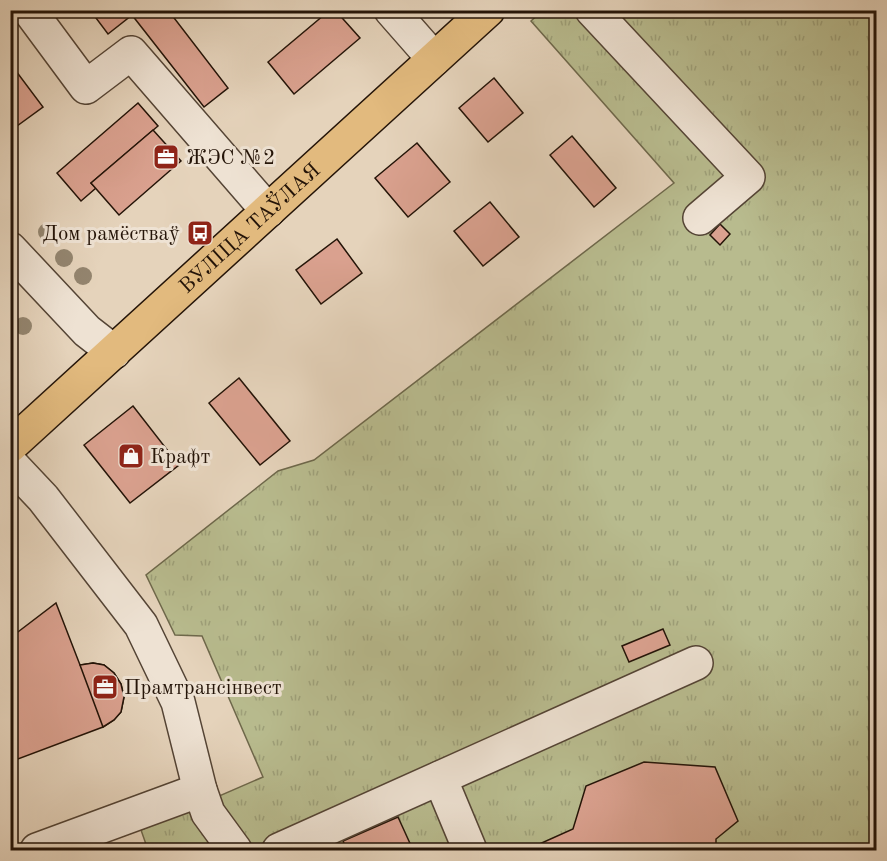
<svg xmlns="http://www.w3.org/2000/svg" width="887" height="861" font-family="'Old Standard TT',serif">
<style>
.grass{fill:url(#grass-tufts);stroke:#6e684b;stroke-width:1.5}
.building{fill:#daa18f;stroke:#241408;stroke-width:1.5}
.lines{fill:none;stroke-linecap:round;stroke-linejoin:round}
.minor-casing{stroke:#544435;stroke-width:36}
.major-casing{stroke:#241408;stroke-width:36}
.minor{stroke:#eee2d3;stroke-width:33}
.major{stroke:#e2ba7e;stroke-width:33}
.tree{fill:#93856f}
.labels{text-anchor:middle;stroke-width:6;stroke-linejoin:round;paint-order:stroke}
.poi-label{font-size:21px;fill:#241408;stroke:#eee2d3;text-anchor:start}
.street-label{font-size:21px;fill:#241408;stroke:#eee2d3}
</style>
<defs>
<pattern id="grass-tufts" width="24" height="20" patternUnits="userSpaceOnUse" patternTransform="scale(1.5)"><rect width="24" height="20" fill="#b8bb8e"/><path d="M3 7l-1-3M5 7V3M7 7l1-3M15 17l-1-3M17 17v-4M19 17l1-3" fill="none" stroke="#9ea079"/></pattern>
</defs>
<rect width="100%" height="100%" fill="#e5d3bb"/>
<filter id="stains"><feTurbulence type="fractalNoise" baseFrequency=".00333" numOctaves="4"/><feColorMatrix values="0 0 0 0 .2 0 0 0 0 .09 0 0 0 0 .02 0 0 0 .5 -.17"/></filter>
<radialGradient id="worn" r=".72"><stop offset=".6" stop-color="#630" stop-opacity="0"/><stop offset="1" stop-color="#630" stop-opacity=".3"/></radialGradient>
<polygon class="grass" points="543,10 876,11 876,850 148,850 141,830 263,777 202,636 175,635 146,575 278,471 314,460 674,183 531,21"/>
<g class="building">
<polygon points="90,10 129,10 132,15 108,34"/>
<polygon points="138,10 168,10 228,88 204,107 132,15"/>
<polygon points="330,10 335,10 360,38 294,94 268,62"/>
<polygon points="10,63 43,107 17,126 10,116"/>
<polygon points="494,78 523,113 488,142 459,108"/>
<polygon points="138,103 158,126 91,183 96,188 81,201 57,173"/>
<polygon points="153,130 181,161 119,215 91,183"/>
<polygon points="572,136 616,188 594,207 550,155"/>
<polygon points="417,143 450,182 408,217 375,178"/>
<polygon points="490,202 519,237 483,266 454,231"/>
<polygon points="720,224 730,234 720,245 710,235"/>
<polygon points="337,239 362,273 321,304 296,270"/>
<polygon points="239,378 290,441 260,465 209,403"/>
<polygon points="133,406 179,465 130,503 84,445"/>
<polygon points="56,603 80,665 93,663 104,665 114,673 121,684 124,697 121,712 114,720 103,727 10,762 10,638"/>
<polygon points="663,629 670,645 629,662 622,646"/>
<polygon points="93,663 104,665 114,673 121,684 124,697 121,712 114,720 103,727 80,665"/>
<polygon points="644,762 715,767 738,821 716,839 716,850 526,850 573,829 586,786"/>
<polygon points="398,817 413,850 347,850 343,841"/>
</g>
<g class="lines">
<g class="minor-casing">
<g id="minor">
<polyline points="29,10 86,87 131,53 268,211"/>
<polyline points="391,10 434,59"/>
<polyline points="592,10 748,177 700,218"/>
<polyline points="10,249 87,331 114,352"/>
<polyline points="10,463 43,498 141,625 178,702 200,790 208,813 235,850"/>
<polyline points="440,778 470,850"/>
<polyline points="37,850 200,790"/>
<polyline points="279,850 696,663"/>
</g>
</g>
<g class="major-casing">
<g id="major">
<path id="s1" d="M10,446L488,10"/>
</g>
</g>
<use href="#minor" class="minor"/>
<use href="#major" class="major"/>
</g>
<g class="tree">
<circle cx="47" cy="232" r="9"/>
<circle cx="64" cy="258" r="9"/>
<circle cx="83" cy="276" r="9"/>
<circle cx="23" cy="326" r="9"/>
</g>
<defs>
<g id="office-square" transform="scale(1.35)"><rect x="-9" y="-9" width="18" height="18" rx="4" fill="#8f2418" stroke="#eee2d3"/><path d="M-6-3h4V-5.5h4V-3h4V5H-6ZM-1-4.5V-3h2v-1.5ZM-6 0V1H6V0Z" fill="#fff"/></g>
<g id="bus-square" transform="scale(1.35)"><rect x="-9" y="-9" width="18" height="18" rx="4" fill="#8f2418" stroke="#eee2d3"/><path d="M-5-6H5V4H4V6H2V4H-2V6H-4V4H-5ZM-3.5-4V0h7V-4ZM-3.5 1.2v1.5H-2V1.2ZM2 1.2v1.5H3.5V1.2Z" fill="#fff"/></g>
<g id="shop-square" transform="scale(1.35)"><rect x="-9" y="-9" width="18" height="18" rx="4" fill="#8f2418" stroke="#eee2d3"/><path d="M-5-2.5h2.3a2.7 3.5 0 0 1 5.4 0H5L5.5 6h-11ZM-1.5-2.5h3a1.5 2.3 0 0 0-3 0Z" fill="#fff"/></g>
</defs>
<g fill-rule="evenodd">
<use href="#office-square" x="166" y="157"/>
<use href="#bus-square" x="200" y="233"/>
<use href="#shop-square" x="131" y="456"/>
<use href="#office-square" x="105" y="687"/>
</g>
<g class="labels">
<g class="poi-label">
<text x="186" y="164">ЖЭС №2</text>
<text x="180" y="240" text-anchor="end">Дом рамёстваў</text>
<text x="150" y="463">Крафт</text>
<text x="124" y="694">Прамтрансінвест</text>
</g>
<g class="street-label">
<text dy="7" stroke="none"><textPath href="#s1" startOffset="324">ВУЛІЦА ТАЎЛАЯ</textPath></text>
</g>
</g>
<rect width="887" height="861" fill="none" stroke="#e5d3bb" stroke-width="36"/>
<rect x="12" y="12" width="863" height="837" fill="none" stroke="#241408" stroke-width="3"/>
<rect x="18" y="18" width="851" height="825" fill="none" stroke="#241408" stroke-width="1.5"/>
<rect width="100%" height="100%" filter="url(#stains)"/>
<rect width="100%" height="100%" fill="url(#worn)"/>
</svg>
